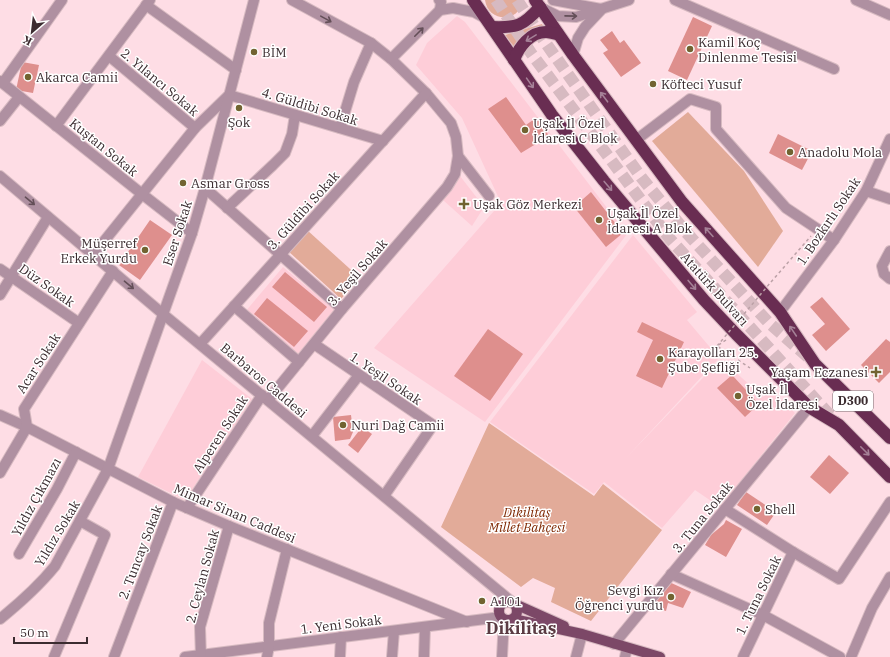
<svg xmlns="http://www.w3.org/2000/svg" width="890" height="657" font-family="'IBM Plex Serif',serif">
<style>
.built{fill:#fecdd8}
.green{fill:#e2ab99}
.building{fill:#de8f8d}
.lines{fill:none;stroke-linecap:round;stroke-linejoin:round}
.highway-tunnel{stroke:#d7bac1;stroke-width:12;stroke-dasharray:12 6;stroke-linecap:butt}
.minor-casing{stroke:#d7bac1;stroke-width:12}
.major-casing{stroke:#d7bac1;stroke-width:12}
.highway-casing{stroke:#d7bac1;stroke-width:14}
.path{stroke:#bca1a7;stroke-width:1.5;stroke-dasharray:3 3;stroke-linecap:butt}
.minor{stroke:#af90a1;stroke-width:10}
.major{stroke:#7c4867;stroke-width:10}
.highway{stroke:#692d52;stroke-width:12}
.path-bridge{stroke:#bca1a7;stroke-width:1.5;stroke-dasharray:3 3;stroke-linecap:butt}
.oneway{stroke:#644f58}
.oneway2{stroke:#a58197}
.poi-dot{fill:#716331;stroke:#fff;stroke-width:1.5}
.labels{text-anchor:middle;stroke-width:3;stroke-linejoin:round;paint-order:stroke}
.shield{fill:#fff;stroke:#766b6e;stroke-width:1}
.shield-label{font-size:12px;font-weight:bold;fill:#3b2c30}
.poi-label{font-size:13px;fill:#3b2c30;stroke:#fff;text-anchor:start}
.street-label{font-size:13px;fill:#3b2c30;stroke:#fff}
.park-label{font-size:13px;font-style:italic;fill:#7e2700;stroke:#fff}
.district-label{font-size:17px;font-weight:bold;fill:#5b3b43;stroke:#fff}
</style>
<rect width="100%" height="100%" fill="#fedde5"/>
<g class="built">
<polygon points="457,16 465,22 627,234 485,422 374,348 501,203 462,118 416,65 427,43"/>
<polygon points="460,176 484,207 472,226 443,200"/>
<polygon points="633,235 697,312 687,320 719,358 626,458 721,359 763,397 771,390 795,413 720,507 695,490 662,528 604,482 594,494 490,422"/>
<polygon points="283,267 336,311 298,356 245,312"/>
<polygon points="202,360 252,399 185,500 138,477"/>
</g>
<g class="green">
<path d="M485,0H523C520,23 488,23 485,0Z"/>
<polygon points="542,24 544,27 515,48 505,35"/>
<polygon points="688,112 744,171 783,231 758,267 652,141"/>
<polygon points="307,230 360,278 341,299 288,251"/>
<polygon points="489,423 594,496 603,484 662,530 591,621 551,602 555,588 533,578 521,587 441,527"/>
</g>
<g class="building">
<polygon points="693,17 712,26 687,80 668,71"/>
<polygon points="612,31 620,43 624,40 641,63 621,77 603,53 608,50 600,40"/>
<polygon points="22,62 39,65 33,93 16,90"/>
<polygon points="506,97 526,125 537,117 549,136 521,153 488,109"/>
<polygon points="778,134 812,151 802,170 769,153"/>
<polygon points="591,192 623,233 606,247 574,207"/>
<polygon points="150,220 172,235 140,280 119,265"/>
<polygon points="285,272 327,307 314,322 272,287"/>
<polygon points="822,297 850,329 826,351 812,335 825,324 810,307"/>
<polygon points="267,298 308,331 294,347 254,314"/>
<polygon points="642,322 684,342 662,388 636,376 653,340 637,332"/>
<polygon points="488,329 523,354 490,401 454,376"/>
<polygon points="886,339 890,342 890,372 879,383 861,365"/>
<polygon points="732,375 759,404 745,417 717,388"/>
<polygon points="351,415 353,432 350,439 335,441 333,417"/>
<polygon points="362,427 372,434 358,453 348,445"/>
<polygon points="829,455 849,473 830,494 810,477"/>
<polygon points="746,492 776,512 767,525 737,505"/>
<polygon points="726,520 742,529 726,557 705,545 711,535 724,524"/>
<polygon points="667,581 691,592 683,608 668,603 666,611 648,605"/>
</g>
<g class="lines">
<g class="highway-tunnel">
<polyline points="496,0 531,53 670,239 836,422"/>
<polyline points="517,0 545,42 603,124 641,177 685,231 768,322 809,358"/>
</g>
<g class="minor-casing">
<g id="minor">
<polyline points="292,0 371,43 391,59 426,93 451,123 456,137 458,156 489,196"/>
<polyline points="439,0 441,2 440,10"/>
<polyline points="553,0 601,9"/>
<polyline points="675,0 834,69"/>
<polyline points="856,0 890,15"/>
<polyline points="146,5 236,70"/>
<polyline points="540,7 558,16 576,17 629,0"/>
<polyline points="573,55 578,38 585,27 601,10"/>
<polyline points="109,56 195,128"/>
<polyline points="391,59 440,10 453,8 463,10 474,12 485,18"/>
<polyline points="0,81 142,194 192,233"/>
<polyline points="3,83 62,0"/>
<polyline points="0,121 19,97"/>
<polyline points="56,126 150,0"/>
<polyline points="340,128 354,82 371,43"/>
<polyline points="636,140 690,99 716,107 716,129 786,208 834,240"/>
<polyline points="0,176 163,314 512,602"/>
<polyline points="205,188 342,309"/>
<polyline points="866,191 890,199"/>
<polyline points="227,208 273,165 285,153 292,134 295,115"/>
<polyline points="890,251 882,266 884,274 890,279"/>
<polyline points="93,255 195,128 229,95 383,141"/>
<polyline points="0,269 79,323"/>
<polyline points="0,295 48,217"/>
<polyline points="234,306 299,362"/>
<polyline points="780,312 834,240 866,191 890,139"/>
<polyline points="200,344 426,93"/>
<polyline points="314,344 433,425 384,496"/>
<polyline points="268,400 342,309 447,187 455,174 458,156"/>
<polyline points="0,415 27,427 173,502 229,526 467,622"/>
<polyline points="312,436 359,375"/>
<polyline points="0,473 27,427 24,409 113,271"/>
<polyline points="187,508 262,395"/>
<polyline points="725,509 793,552 743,657"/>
<polyline points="793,552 839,579 890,502"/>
<polyline points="19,554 57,489 76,452"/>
<polyline points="671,574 763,615 840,657"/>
<path d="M0,619C21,602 38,587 55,566L108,469L192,233L205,188L254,0"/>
<polyline points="614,644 809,407"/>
<polyline points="54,657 105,535 80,521"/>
<polyline points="114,657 173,502"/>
<polyline points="185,657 501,617"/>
<polyline points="201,657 200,627 229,526"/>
<polyline points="267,657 269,646 269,623 287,549"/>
<polyline points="340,657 341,637"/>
<polyline points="392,657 394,631"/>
<polyline points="424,657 425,627"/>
<polyline points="502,657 504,619"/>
<polyline points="576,657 582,634"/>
<polyline points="625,657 627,648"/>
<polyline points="851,657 872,608 890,577"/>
</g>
</g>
<g class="major-casing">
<g id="major">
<circle cx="508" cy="611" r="9"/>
<polyline points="515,604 564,626"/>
<polyline points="513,619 582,634 660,657"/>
</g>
</g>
<g class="highway-casing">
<g id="highway">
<polyline points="473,0 552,115 604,181 704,300 736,334 809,407 839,425 890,477"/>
<polyline points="535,0 573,55 682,202 780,312 815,364 890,438"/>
<path d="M492,27C517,28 523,26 540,7"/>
<path d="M514,60C519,47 530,32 546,32C550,32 554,34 558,34"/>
</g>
</g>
<g class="path">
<polyline points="771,282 811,236"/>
<polyline points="726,340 717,346 750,368"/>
</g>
<use href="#minor" class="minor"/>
<use href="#major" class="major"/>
<use href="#highway" class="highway"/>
<polyline class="path-bridge" points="717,346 771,282"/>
</g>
<defs><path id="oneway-shaft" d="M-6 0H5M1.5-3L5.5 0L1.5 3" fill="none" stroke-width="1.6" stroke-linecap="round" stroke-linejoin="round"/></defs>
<g class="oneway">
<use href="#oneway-shaft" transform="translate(571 16) rotate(1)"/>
<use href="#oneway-shaft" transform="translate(326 19) rotate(29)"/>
<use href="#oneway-shaft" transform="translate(419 32) rotate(-45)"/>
<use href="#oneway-shaft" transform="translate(30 201) rotate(40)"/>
<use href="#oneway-shaft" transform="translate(129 285) rotate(40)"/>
</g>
<g class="oneway2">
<use href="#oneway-shaft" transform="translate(531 38) rotate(149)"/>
<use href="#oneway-shaft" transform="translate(530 83) rotate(55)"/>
<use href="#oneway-shaft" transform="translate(604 97) rotate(-127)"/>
<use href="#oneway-shaft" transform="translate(608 186) rotate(50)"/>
<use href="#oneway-shaft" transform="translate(709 232) rotate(-132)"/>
<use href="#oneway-shaft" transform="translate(692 285) rotate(50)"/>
<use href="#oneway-shaft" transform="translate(793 331) rotate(-124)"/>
<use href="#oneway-shaft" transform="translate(865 451) rotate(45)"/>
</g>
<g class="poi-dot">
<circle cx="690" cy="49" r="4"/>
<circle cx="254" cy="52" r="4"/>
<circle cx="28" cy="77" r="4"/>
<circle cx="653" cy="84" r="4"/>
<circle cx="239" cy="108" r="4"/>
<circle cx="525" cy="130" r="4"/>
<circle cx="790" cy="152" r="4"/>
<circle cx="183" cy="183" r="4"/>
<path d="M462 198h4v4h4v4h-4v4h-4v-4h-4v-4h4z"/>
<circle cx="599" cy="220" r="4"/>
<circle cx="145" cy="250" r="4"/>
<circle cx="660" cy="359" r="4"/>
<path d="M874 366h4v4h4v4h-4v4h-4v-4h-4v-4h4z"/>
<circle cx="738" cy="396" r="4"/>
<circle cx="343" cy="425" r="4"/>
<circle cx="757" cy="509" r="4"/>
<circle cx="671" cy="597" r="4"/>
<circle cx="482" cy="601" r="4"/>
</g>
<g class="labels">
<rect class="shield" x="833" y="391" width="40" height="20" rx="3"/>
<g class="shield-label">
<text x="853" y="405">D300</text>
</g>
<g class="poi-label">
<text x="698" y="47">Kamil Koç<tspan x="698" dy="15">Dinlenme Tesisi</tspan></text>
<text x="262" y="57">BİM</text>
<text x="36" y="82">Akarca Camii</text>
<text x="661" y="89">Köfteci Yusuf</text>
<text x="239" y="127" text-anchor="middle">Şok</text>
<text x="533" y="128">Uşak İl Özel<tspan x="533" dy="15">İdaresi C Blok</tspan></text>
<text x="798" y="157">Anadolu Mola</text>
<text x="191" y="188">Asmar Gross</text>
<text x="473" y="209">Uşak Göz Merkezi</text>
<text x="607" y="218">Uşak İl Özel<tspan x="607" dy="15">İdaresi A Blok</tspan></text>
<text x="137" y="248" text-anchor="end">Müşerref<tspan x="137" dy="15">Erkek Yurdu</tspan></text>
<text x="668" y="357">Karayolları 25.<tspan x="668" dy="15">Şube Şefliği</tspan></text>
<text x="868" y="377" text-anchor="end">Yaşam Eczanesi</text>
<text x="746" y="394">Uşak İl<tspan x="746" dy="15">Özel İdaresi</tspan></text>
<text x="351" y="430">Nuri Dağ Camii</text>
<text x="765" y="514">Shell</text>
<text x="663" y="595" text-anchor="end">Sevgi Kız<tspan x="663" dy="15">Öğrenci yurdu</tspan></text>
<text x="490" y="606">A101</text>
</g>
<g class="street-label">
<text transform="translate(160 82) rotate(40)" y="5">2. Yılancı Sokak</text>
<text transform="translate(310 106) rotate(17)" y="5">4. Güldibi Sokak</text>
<text transform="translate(104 147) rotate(39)" y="5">Kuştan Sokak</text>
<text transform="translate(303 210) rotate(-48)" y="5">3. Güldibi Sokak</text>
<text transform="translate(828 221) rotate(-56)" y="5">1. Bozkırlı Sokak</text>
<text transform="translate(177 233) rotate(-72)" y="5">Eser Sokak</text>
<text transform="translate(357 272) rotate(-49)" y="5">3. Yeşil Sokak</text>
<text transform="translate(47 285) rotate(35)" y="5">Düz Sokak</text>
<text transform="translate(715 289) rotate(48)" y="5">Atatürk Bulvarı</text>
<text transform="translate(38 363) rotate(-57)" y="5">Acar Sokak</text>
<text transform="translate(386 378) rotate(34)" y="5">1. Yeşil Sokak</text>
<text transform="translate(264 380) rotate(40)" y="5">Barbaros Caddesi</text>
<text transform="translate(220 434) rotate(-57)" y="5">Alperen Sokak</text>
<text transform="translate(36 497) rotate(-61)" y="5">Yıldız Çıkmazı</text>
<text transform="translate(235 513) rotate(23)" y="5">Mimar Sinan Caddesi</text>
<text transform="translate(702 517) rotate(-51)" y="5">3. Tuna Sokak</text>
<text transform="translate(57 533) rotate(-59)" y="5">Yıldız Sokak</text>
<text transform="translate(140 552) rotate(-69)" y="5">2. Tuncay Sokak</text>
<text transform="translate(202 576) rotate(-75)" y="5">2. Ceylan Sokak</text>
<text transform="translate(758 595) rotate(-64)" y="5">1. Tuna Sokak</text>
<text transform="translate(341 624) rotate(-7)" y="5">1. Yeni Sokak</text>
</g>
<g class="park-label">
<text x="527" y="517">Dikilitaş<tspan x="527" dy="15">Millet Bahçesi</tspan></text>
</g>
<g class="district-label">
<text x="521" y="634">Dikilitaş</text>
</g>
</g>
<g transform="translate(32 32) rotate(208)" stroke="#ffffff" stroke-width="3" paint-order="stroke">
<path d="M0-3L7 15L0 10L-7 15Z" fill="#3b2c30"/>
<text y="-6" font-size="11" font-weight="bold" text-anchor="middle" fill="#3b2c30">K</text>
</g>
<path d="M14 637v6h73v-6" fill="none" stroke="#3b2c30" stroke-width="2"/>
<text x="20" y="637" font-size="12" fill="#3b2c30" stroke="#ffffff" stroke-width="3" paint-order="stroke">50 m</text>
</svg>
